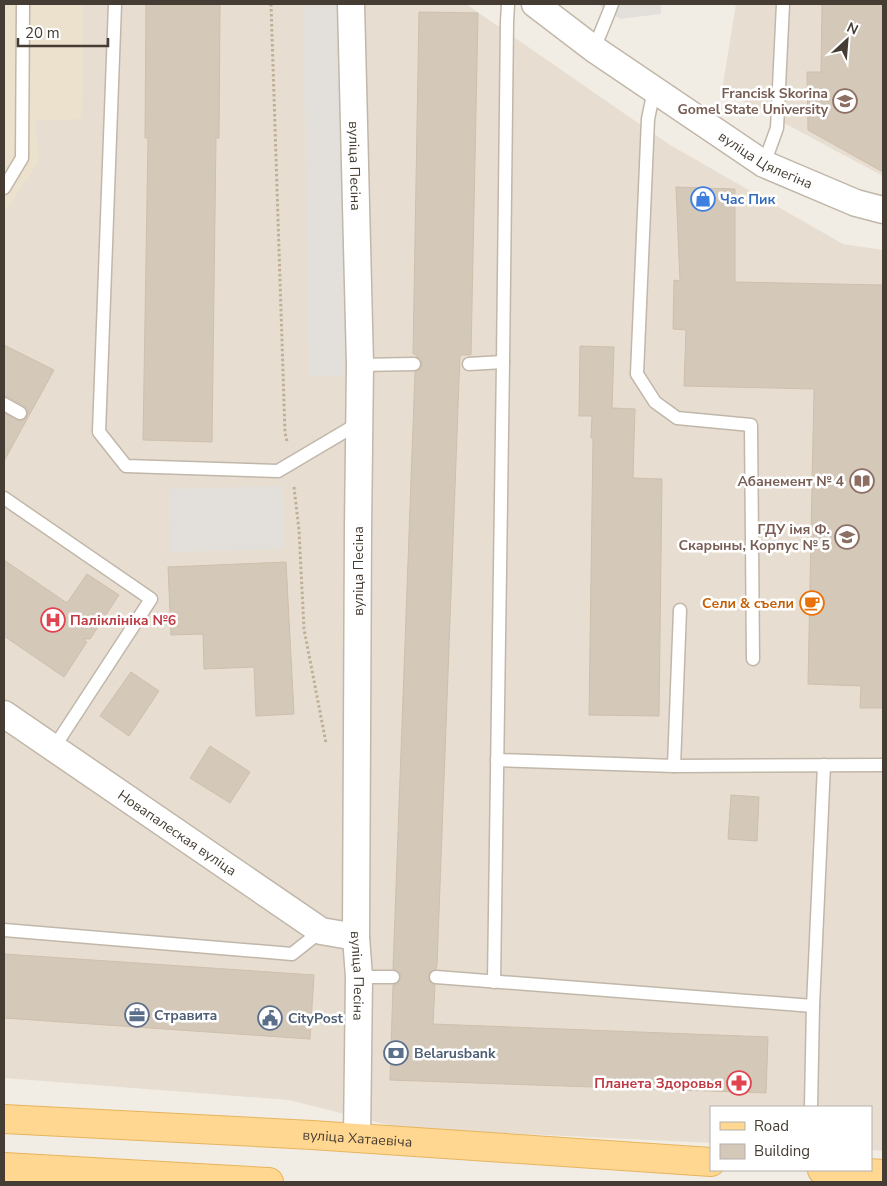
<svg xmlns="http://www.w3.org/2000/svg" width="887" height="1186" font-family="'Nunito Sans',sans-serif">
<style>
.residential{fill:#e7ded1}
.education{fill:#ece1cd}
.parking{fill:#e3e0dc}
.building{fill:#d4c8b9;stroke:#cfbfac}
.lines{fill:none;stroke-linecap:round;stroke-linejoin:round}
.service-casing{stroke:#c1b7a9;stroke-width:15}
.minor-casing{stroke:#c1b7a9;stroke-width:29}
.primary-casing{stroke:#e7b45d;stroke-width:30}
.path{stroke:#c0af97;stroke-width:3;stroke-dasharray:2.5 2.5;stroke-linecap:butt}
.service{stroke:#fff;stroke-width:12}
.minor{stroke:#fff;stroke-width:26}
.primary{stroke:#ffd790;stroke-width:28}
.labels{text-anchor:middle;stroke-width:5;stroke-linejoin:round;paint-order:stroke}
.education-label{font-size:14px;font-weight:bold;fill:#785e54;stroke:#fff;text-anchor:end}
.street-label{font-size:14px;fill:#453d33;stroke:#fff}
.shop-label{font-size:14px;font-weight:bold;fill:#366cbe;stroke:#fff;text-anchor:start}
.food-label{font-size:14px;font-weight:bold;fill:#c56008;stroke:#fff;text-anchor:end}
.health-label{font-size:14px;font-weight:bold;fill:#be3a42;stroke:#fff;text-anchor:start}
.service-label{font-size:14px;font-weight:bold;fill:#4e5e75;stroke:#fff;text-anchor:start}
</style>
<rect width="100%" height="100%" fill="#f2ede4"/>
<g class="residential">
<polygon points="4,4 466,4 670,145 843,244 883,250 883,1151 871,1150 871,1107 711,1107 711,1143 400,1128 289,1100 4,1078"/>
<polygon points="736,4 883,4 883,176 722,90"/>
</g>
<polygon class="education" points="4,4 83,4 82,119 35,121 39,161 4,214"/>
<g class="parking">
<polygon points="303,4 340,4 346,376 309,376"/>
<polygon points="597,4 661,4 661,14 620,19"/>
<polygon points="282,486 284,549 170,552 169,489"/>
</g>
<g class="building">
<polygon points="146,4 220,4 219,138 216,138 212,442 143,440 148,138 145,138"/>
<polygon points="822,4 883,4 883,172 808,130 807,72 821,72"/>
<polygon points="419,12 478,13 471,355 460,355 437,965 436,969 430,972 428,977 431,983 435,985 433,1024 768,1037 766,1093 390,1080 393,985 397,984 401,977 400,973 393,969 415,372 421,368 422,364 421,359 416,356 416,354 413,354"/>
<polygon points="676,187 735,189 735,282 883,285 883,708 860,708 861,686 808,684 814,389 684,386 686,330 673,329 674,280 680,281"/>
<polygon points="4,345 54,370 4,461 4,413 20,421 25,420 28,413 27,409 24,406 8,397 4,396"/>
<polygon points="580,346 614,347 612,408 635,409 633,478 662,479 659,716 589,715 593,438 591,438 592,416 579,416"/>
<polygon points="4,560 67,603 87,574 119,595 90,639 83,639 87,642 64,677 4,636"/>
<polygon points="286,562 294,714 256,716 254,667 204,669 203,634 171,635 168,567"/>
<polygon points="131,672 159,691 129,736 100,716"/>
<polygon points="210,746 250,772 230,803 190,778"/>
<polygon points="731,795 759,797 757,841 728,839"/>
<polygon points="4,954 314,975 310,1039 4,1018"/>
</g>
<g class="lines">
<g class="service-casing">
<g id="service">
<polyline points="115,4 99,432 126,466 278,471 359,423"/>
<polyline points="594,49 609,12 612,4"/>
<polyline points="654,90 648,119 637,374 655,402 677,418 751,425 753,659"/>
<polyline points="764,164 777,128 783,4"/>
<polyline points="4,188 22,158 23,4"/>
<polyline points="469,364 503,362"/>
<polyline points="360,365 414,364"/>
<polyline points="4,404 20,413"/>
<polyline points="4,498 151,599 53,749"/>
<polyline points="680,610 674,766 883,765"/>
<polyline points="497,760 674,766"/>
<polyline points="4,930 292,954 321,931"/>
<polyline points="359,977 393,977"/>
<polyline points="436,977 813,1006"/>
<polyline points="494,982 503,362 507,22 508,4"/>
<polyline points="811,1107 813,1006 824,765"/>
</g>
</g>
<g class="minor-casing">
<g id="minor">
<path id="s1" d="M351,4L360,365L358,528L356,937L359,977L357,1138"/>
<path id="s2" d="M535,4L594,49L764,164L856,203L883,210"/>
<path id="s3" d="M4,714L321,931L356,937"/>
</g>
</g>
<g class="primary-casing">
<g id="primary">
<path id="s4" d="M4,1119L312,1135L711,1162"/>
<polyline points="4,1167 269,1182"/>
<polyline points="822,1170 883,1174"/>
</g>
</g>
<g class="path">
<polyline points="271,4 285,433 287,441"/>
<polyline points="294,487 299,530 304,629 326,743"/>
</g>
<use href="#service" class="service"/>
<use href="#minor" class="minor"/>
<use href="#primary" class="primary"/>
</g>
<defs>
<g id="university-ring" transform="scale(1.25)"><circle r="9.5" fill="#fff" stroke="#8d6e63" stroke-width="1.5"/><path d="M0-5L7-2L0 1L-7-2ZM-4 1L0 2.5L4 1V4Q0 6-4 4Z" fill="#8d6e63"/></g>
<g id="shop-ring" transform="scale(1.25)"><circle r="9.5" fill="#fff" stroke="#3f7fe0" stroke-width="1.5"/><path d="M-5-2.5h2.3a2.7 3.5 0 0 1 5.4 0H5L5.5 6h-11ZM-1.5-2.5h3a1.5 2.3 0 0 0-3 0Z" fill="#3f7fe0"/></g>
<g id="library-ring" transform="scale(1.25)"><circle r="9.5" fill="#fff" stroke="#8d6e63" stroke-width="1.5"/><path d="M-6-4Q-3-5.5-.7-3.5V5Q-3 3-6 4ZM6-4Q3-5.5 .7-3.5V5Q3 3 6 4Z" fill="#8d6e63"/></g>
<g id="cafe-ring" transform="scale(1.25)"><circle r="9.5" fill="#fff" stroke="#e8710a" stroke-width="1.5"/><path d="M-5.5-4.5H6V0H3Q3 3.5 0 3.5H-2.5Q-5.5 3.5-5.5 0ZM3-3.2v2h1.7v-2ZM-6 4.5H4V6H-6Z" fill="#e8710a"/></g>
<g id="hospital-ring" transform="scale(1.25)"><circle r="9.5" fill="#fff" stroke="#e0444e" stroke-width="1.5"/><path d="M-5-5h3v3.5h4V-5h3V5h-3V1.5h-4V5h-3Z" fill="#e0444e"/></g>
<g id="office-ring" transform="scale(1.25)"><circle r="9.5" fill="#fff" stroke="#5c6f8a" stroke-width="1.5"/><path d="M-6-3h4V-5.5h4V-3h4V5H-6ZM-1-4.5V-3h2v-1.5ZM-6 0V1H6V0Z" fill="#5c6f8a"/></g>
<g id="civic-ring" transform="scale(1.25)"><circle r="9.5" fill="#fff" stroke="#5c6f8a" stroke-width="1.5"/><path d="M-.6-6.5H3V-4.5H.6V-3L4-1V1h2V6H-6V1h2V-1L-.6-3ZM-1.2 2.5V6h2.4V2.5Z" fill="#5c6f8a"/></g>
<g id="bank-ring" transform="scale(1.25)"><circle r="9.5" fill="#fff" stroke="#5c6f8a" stroke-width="1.5"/><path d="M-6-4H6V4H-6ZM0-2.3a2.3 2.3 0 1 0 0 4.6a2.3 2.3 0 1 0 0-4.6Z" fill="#5c6f8a"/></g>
<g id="pharmacy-ring" transform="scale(1.25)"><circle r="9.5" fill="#fff" stroke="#e0444e" stroke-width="1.5"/><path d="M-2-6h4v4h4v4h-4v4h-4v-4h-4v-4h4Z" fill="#e0444e"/></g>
</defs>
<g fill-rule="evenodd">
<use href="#university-ring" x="845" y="101"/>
<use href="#shop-ring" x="703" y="199"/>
<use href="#library-ring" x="862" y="481"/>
<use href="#university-ring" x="847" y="537"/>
<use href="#cafe-ring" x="812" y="603"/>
<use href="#hospital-ring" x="53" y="620"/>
<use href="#office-ring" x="137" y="1015"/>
<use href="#civic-ring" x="270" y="1018"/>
<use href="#bank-ring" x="396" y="1053"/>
<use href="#pharmacy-ring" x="739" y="1083"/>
</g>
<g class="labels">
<g class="education-label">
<text x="828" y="98">Francisk Skorina<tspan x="828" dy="16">Gomel State University</tspan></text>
<text x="844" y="486">Абанемент № 4</text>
<text x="830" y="534">ГДУ імя Ф.<tspan x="830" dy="16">Скарыны, Корпус № 5</tspan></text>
</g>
<g class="street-label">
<text dy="5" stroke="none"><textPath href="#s2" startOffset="279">вуліца Цялегіна</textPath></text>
<text dy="5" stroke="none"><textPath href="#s1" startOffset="162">вуліца Песіна</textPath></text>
<text transform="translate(358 571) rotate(-90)" y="5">вуліца Песіна</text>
<text dy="5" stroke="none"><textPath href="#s3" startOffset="210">Новапалеская вуліца</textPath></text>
<text dy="5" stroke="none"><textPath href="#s1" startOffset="972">вуліца Песіна</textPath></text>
<text dy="5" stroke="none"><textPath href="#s4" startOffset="354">вуліца Хатаевіча</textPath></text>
</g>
<g class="shop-label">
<text x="720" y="204">Час Пик</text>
</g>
<g class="food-label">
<text x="794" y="608">Сели &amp; съели</text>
</g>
<g class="health-label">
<text x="70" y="625">Паліклініка №6</text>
<text x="722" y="1088" text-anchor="end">Планета Здоровья</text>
</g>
<g class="service-label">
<text x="154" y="1020">Стравита</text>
<text x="288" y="1023">CityPost</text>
<text x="414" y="1058">Belarusbank</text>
</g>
</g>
<rect width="887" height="1186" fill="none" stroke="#453d33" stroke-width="10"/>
<rect x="710" y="1106" width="162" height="65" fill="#ffffff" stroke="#b5b1ad"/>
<rect x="720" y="1122" width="25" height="8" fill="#ffd790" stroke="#b5b1ad"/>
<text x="754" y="1131" font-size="15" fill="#453d33">Road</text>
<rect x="720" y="1144" width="25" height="15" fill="#d4c8b9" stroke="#b5b1ad"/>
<text x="754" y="1156" font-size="15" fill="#453d33">Building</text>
<g transform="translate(847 40) rotate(26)" stroke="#ffffff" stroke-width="4" paint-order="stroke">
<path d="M0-4L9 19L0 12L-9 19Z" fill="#453d33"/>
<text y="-8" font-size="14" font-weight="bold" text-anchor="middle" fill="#453d33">N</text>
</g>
<path d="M18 38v8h90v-8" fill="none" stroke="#453d33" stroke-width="2.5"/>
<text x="25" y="38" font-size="15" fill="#453d33" stroke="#ffffff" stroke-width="4" paint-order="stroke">20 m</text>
</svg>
